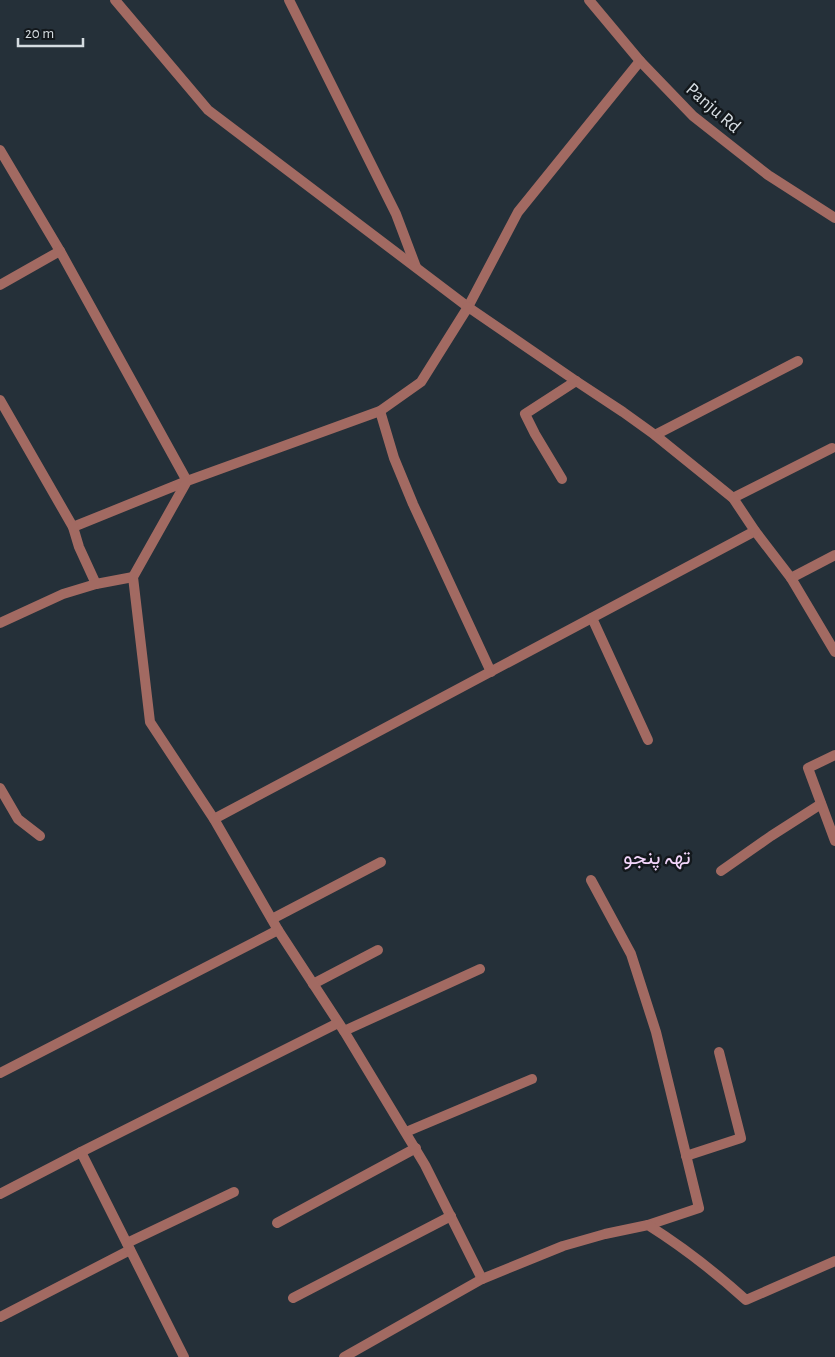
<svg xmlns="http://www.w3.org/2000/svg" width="835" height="1357" font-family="'Alegreya Sans',Vazirmatn,sans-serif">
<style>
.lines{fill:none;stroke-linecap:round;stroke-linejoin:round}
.minor{stroke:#a26a62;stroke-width:10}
.tertiary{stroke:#a26a62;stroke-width:10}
.labels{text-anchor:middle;stroke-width:5;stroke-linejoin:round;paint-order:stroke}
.street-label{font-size:19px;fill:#d5dce1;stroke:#13181c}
.quarter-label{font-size:21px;fill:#f4d6fc;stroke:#13181c}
</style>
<rect width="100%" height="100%" fill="#253039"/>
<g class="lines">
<g class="minor">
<polyline points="115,0 208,110 468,307 518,212 640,61"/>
<polyline points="289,0 396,214 416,267"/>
<polyline points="0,150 60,251 187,481 73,527"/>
<polyline points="0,285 60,251"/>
<polyline points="0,400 73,527 79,547 96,584"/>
<polyline points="380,411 394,458 413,504 491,672"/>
<polyline points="655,435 798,361"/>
<polyline points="562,479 535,434 525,414 576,381"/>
<polyline points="733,498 832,448"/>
<polyline points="791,578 835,555"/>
<polyline points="592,618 648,740"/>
<polyline points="0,623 63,594 96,584 133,577"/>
<polyline points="835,755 808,768 835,841"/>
<polyline points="0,788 18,819 40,836"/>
<polyline points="214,819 755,531"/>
<polyline points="721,871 771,836 821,804"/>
<polyline points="591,880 631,954 656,1032 699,1208 648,1225"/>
<polyline points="272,919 381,862"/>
<polyline points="313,984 378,950"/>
<polyline points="344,1031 480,969"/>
<polyline points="0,1073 278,930"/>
<polyline points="406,1132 532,1079"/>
<polyline points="686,1156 741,1138 719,1052"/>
<polyline points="0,1194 81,1152"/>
<polyline points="277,1223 416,1148"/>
<polyline points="127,1243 234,1192"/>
<polyline points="482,1279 425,1165 344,1031 278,930 214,819 150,722 133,577 187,481 380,411 421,382 468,307 576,381 623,412 655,435 733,498 755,531 791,578 835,652"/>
<polyline points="293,1298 451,1216"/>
<polyline points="0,1317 130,1250"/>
<polyline points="184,1357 81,1152 338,1023"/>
<path d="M344,1357L482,1279L563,1246L605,1234L648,1225C683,1247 715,1272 746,1300L835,1261"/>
</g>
<polyline class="tertiary" points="589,0 640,61 693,116 768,175 835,218"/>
</g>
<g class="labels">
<g class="street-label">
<text transform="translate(714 107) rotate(41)" y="7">Panju Rd</text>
</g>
<g class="quarter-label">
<text x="657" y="864">تھہ پنجو</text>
</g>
</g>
<path d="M18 38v8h65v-8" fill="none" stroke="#d5dce1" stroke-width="2.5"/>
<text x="25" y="38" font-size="15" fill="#d5dce1" stroke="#13181c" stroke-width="4" paint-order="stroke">20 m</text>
</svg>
